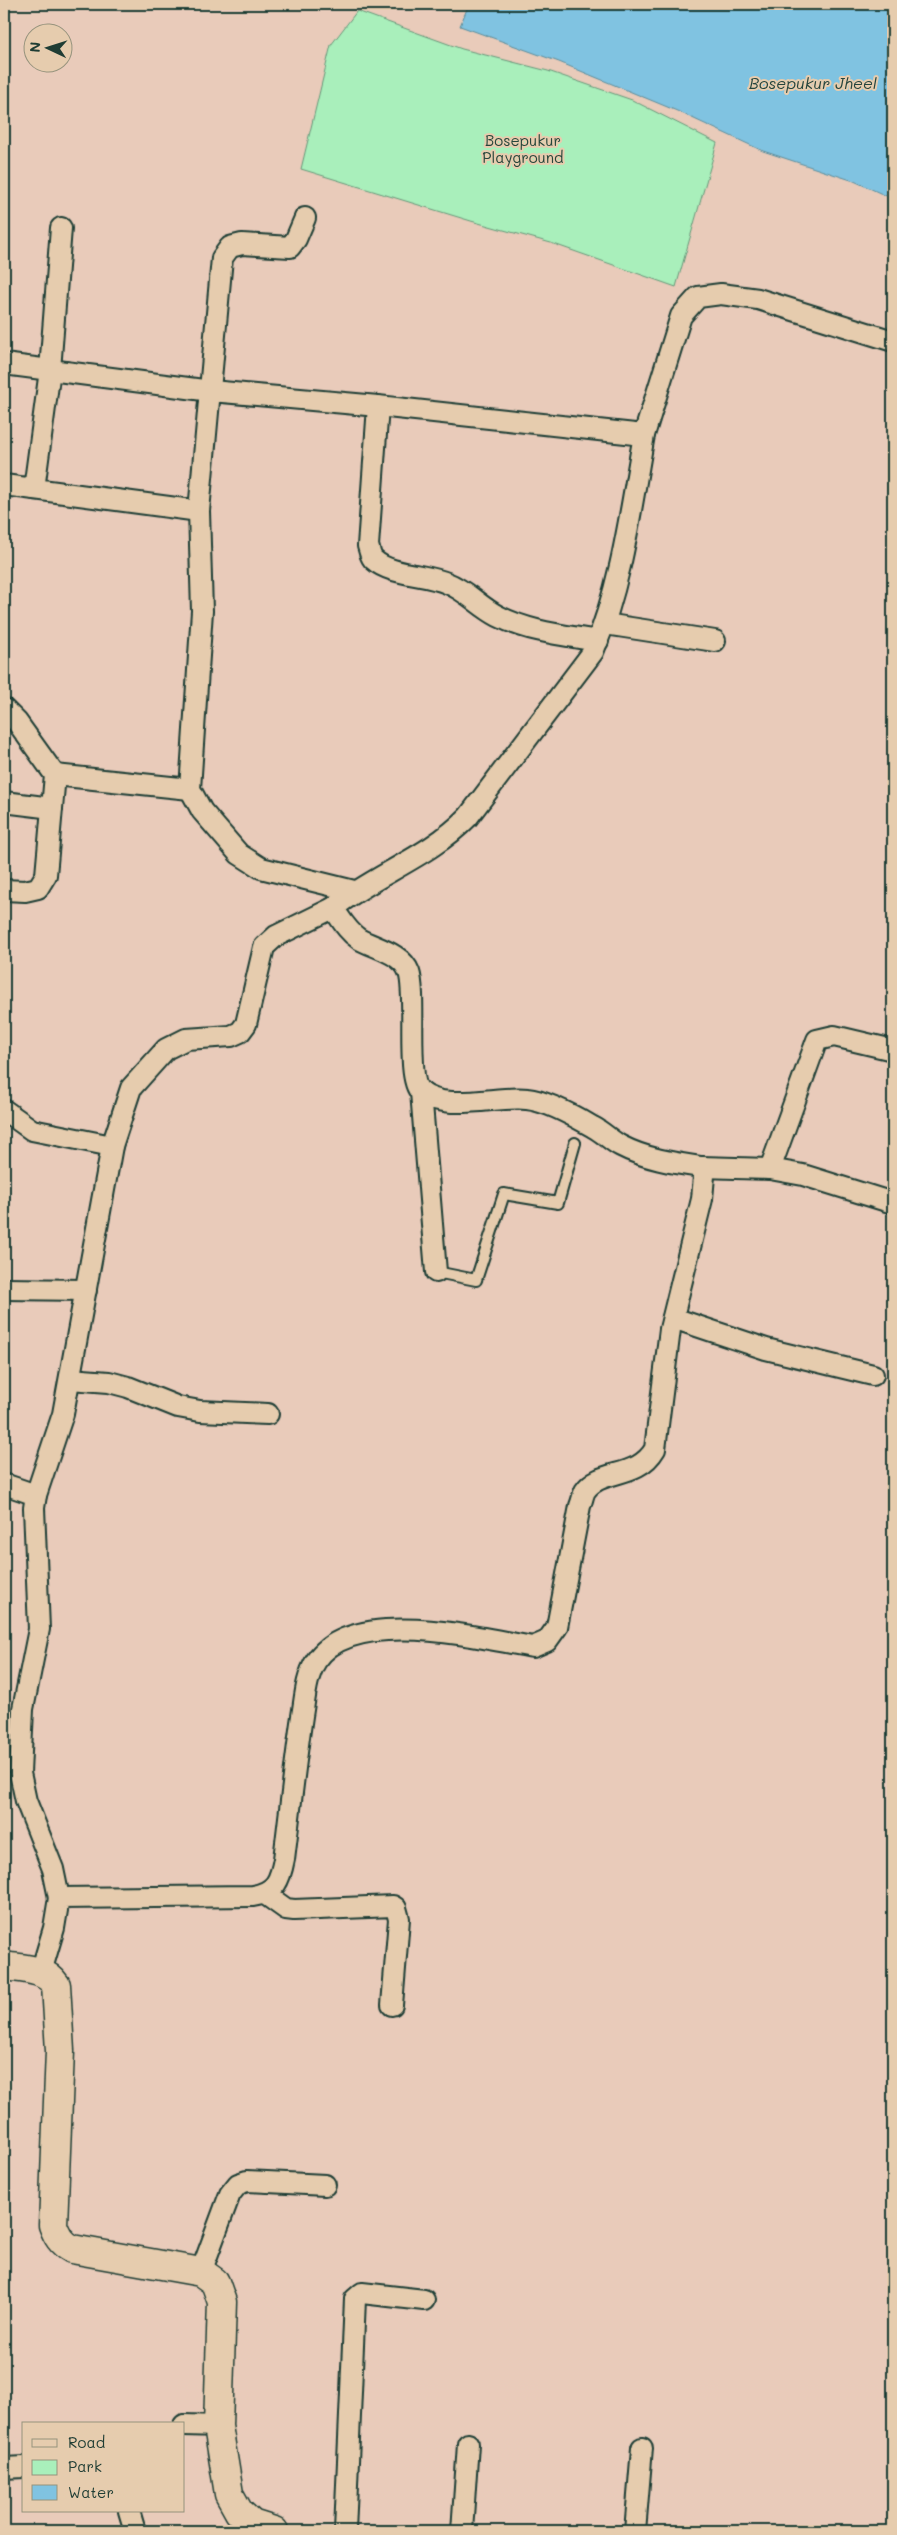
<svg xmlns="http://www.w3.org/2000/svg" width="897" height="2535" font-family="Mali,sans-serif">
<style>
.green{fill:#a9efbb;stroke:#649678}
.water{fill:#80c3e1;stroke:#598d9c}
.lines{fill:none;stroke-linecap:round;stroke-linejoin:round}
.lane-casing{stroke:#1f3d34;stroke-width:14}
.street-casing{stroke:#1f3d34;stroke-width:24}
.secondary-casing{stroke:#1f3d34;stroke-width:31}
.lane{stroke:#e6ccae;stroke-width:10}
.street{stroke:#e6ccae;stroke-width:20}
.secondary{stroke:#e6ccae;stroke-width:28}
.labels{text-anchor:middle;stroke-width:4;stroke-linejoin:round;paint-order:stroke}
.park-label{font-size:15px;fill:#26463b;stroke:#e6ccae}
.water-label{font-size:16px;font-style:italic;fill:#24443d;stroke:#e6ccae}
</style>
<rect width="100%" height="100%" fill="#e9cbba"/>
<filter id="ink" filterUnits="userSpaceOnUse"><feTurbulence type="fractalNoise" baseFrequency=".02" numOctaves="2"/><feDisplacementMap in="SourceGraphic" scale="10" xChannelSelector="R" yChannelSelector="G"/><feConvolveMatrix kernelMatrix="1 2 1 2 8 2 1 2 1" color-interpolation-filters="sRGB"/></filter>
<g filter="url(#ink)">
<polygon class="green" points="357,11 462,49 548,71 632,100 717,143 676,287 551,243 471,221 301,169 331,45"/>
<polygon class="water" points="469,4 893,4 893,199 854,181 763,151 677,111 559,62 460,26"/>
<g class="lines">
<g class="lane-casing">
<polyline id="lane" points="436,1272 476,1280 504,1194 558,1203 575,1143"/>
</g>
<g class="street-casing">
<g id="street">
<polyline points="305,218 296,239 290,247 242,244 230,247 222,258 199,511 202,611 190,789 202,811 239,854 261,868 354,891"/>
<polyline points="4,364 211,391 378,406 644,435 681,316 698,297 721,294 758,299 893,341"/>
<path d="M378,406L368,546C370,551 370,557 374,560C390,575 426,574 447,583C466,590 480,607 498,616C529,632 564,635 598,641"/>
<polyline points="4,485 199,511"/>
<polyline points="34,489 50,370 61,228"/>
<polyline points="605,624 715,641"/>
<polyline points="4,709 17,722 55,775 46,875 38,888 25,891 4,890"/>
<polyline points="55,775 190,789"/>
<polyline points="4,802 52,808"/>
<polyline points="421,1092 436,1272"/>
<polyline points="4,1110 32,1130 112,1146"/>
<polyline points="701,1167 770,1169 803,1175 893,1203"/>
<polyline points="770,1169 817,1040 834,1036 893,1050"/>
<polyline points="4,1289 86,1290"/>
<polyline points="673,1318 766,1349 873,1375"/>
<polyline points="70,1379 109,1382 128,1387 178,1407 200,1411 268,1414"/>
<polyline points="4,1484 36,1495"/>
<polyline points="265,1894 286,1909 294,1910 393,1906 396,1908 399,1919 392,2005"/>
<polyline points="59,1898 53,1869 26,1801 20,1773 23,1709 39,1629 34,1508 36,1495 63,1414 112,1146 131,1088 166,1049 186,1039 231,1036 240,1032 246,1024 264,947 276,936 333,908"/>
<path d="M41,1972L54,1928L59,1898L253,1896C276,1892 280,1880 284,1859C290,1811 295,1763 302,1716C305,1699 306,1677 316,1661C352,1606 480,1638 533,1647L547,1641L557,1627L580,1506C582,1501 583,1495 585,1491C600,1468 637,1480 655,1449L670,1329L702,1199L704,1176L701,1167C674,1163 646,1159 621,1146C611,1141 603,1132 593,1127C576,1117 546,1101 527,1099C499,1095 444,1113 420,1091C406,1078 417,995 409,972C402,953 375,948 359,939C347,931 341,919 333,908C376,874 429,857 468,817L593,652C622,584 631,507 644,435"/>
<polyline points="201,2272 230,2194 238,2184 247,2181 325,2185"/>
<polyline points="184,2425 218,2426"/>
<polyline points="4,2468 24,2467"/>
<polyline points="129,2511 135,2531"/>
<polyline points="345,2531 355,2299 362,2293 424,2300"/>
<polyline points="462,2531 468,2444"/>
<polyline points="635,2531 642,2448"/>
</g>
</g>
<g class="secondary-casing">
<path id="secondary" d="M4,1966C23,1969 45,1968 56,1985L60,2051L53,2225C57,2236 61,2243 72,2249L201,2272L215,2282L222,2302L218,2426L229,2494L239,2512L252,2524L274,2531"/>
</g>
<use href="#lane" class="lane"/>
<use href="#street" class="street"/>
<use href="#secondary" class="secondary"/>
</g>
</g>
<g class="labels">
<g class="park-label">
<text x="523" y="146">Bosepukur<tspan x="523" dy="17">Playground</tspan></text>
</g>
<g class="water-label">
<text x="813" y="89">Bosepukur Jheel</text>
</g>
</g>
<rect width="897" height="2535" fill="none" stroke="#e6ccae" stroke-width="20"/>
<rect x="10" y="10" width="877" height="2515" fill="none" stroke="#1f3d34" stroke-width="2" filter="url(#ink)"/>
<rect x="22" y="2422" width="162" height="90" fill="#e6ccae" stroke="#96937d"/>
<rect x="32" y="2439" width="25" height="8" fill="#e6ccae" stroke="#96937d"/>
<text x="68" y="2448" font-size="15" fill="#1f3d34">Road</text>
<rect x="32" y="2460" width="25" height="15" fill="#a9efbb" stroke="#96937d"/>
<text x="68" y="2472" font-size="15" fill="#1f3d34">Park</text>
<rect x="32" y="2485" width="25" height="15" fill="#80c3e1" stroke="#96937d"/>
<text x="68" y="2498" font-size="15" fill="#1f3d34">Water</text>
<g transform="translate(48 48) rotate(274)"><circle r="24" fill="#e6ccae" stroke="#96937d"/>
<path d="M0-4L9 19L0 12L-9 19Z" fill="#1f3d34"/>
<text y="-8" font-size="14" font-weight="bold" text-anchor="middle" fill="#1f3d34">N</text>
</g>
</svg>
